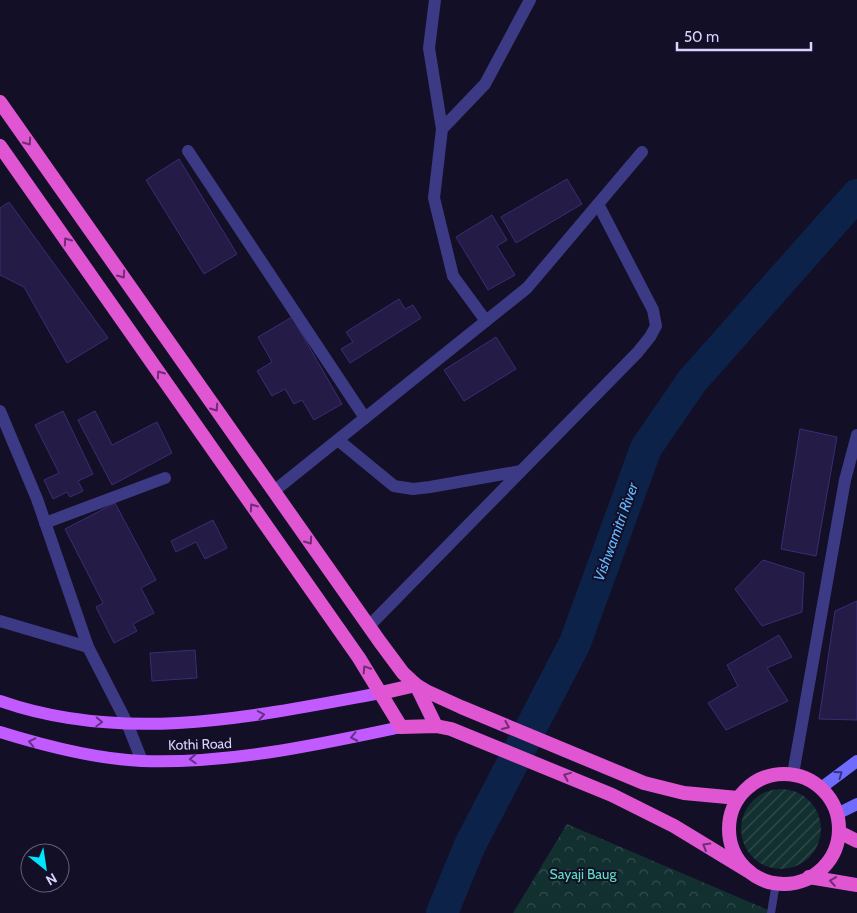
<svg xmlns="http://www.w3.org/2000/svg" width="857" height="913" font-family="Cabin,sans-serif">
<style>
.forest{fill:url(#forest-crowns)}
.garden{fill:url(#garden-furrows)}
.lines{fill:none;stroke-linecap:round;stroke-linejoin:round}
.river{stroke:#0c2248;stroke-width:32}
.building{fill:#241b47;stroke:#3b2d73}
.service{stroke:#3d3a85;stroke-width:8}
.minor{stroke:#3d3a85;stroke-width:12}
.secondary{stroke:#6f6bff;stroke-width:12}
.primary{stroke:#c25bff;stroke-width:12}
.trunk{stroke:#e055d1;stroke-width:14}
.oneway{stroke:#6f2e73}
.oneway2{stroke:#623188}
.oneway3{stroke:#38347d}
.labels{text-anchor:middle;stroke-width:4;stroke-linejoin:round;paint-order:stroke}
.street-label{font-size:14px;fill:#d9d4ff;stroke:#130f26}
.park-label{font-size:14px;fill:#5fe0c0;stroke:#130f26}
.water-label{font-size:15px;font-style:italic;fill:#62b6ff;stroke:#130f26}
</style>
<defs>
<pattern id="forest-crowns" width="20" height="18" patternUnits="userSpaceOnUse" patternTransform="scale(1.25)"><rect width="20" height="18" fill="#12302f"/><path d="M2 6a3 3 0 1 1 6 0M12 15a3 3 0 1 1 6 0" fill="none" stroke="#344d4e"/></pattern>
<pattern id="garden-furrows" width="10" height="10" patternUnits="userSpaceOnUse" patternTransform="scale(1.25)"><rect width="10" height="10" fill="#12302f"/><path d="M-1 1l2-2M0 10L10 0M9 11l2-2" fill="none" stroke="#344d4e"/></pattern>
</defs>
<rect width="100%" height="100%" fill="#130f26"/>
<polygon class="forest" points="567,824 775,913 513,913"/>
<circle class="garden" cx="781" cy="829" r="40"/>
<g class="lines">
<polyline class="river" points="442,913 470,845 575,643 646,448 692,381 857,195"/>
</g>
<g class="building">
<polygon points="179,159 237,254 204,274 146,180"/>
<polygon points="567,179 582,204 516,243 501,217"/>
<polygon points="9,202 108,338 67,363 24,287 0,275 0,208"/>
<polygon points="492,215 507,240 497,246 515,275 488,290 456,237"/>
<polygon points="399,299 405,309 413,305 421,318 350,363 341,349 353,342 346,332"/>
<polygon points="292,317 342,404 314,420 302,400 294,404 285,389 272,396 257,371 272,362 258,337"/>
<polygon points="496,337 516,369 464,401 444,370"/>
<polygon points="63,411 93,474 78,481 83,491 70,497 67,492 53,499 44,480 59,473 35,425"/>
<polygon points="95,411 112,445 157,422 172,453 112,485 78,420"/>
<polygon points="800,429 837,437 816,556 781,549"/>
<polygon points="115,503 156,580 141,588 154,613 133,624 137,631 114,643 96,607 103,603 65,529"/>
<polygon points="213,520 227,548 205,559 196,542 176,552 171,541"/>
<polygon points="763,560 804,573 802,612 762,626 735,589"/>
<polygon points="857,601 857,720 819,719 835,611"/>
<polygon points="779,635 792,657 767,668 788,701 726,730 708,703 738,686 727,665"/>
<polygon points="195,650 197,678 152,681 150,653"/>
</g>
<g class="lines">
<polyline class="service" points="771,913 776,883"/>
<g class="minor">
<polyline points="435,0 429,48 442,129"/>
<polyline points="188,151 365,418"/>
<polyline points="486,321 453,276 434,198 442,129 485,84 530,0"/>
<polyline points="0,411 37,499 88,647 127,723 142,761"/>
<polyline points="338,440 394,486 413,489 430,487 521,471"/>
<polyline points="274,491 527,288 642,152"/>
<polyline points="45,523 165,478"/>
<polyline points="0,621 88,647"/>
<polyline points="369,626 637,353 650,337 656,326 653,310 598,204"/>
<polyline points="793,774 845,480 857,435"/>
</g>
<g class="secondary">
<polyline points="821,788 857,761"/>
<polyline points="837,814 857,804"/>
</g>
<g class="primary">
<path d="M0,701C125,745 256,716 381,693"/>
<path d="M0,732C45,746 94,759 142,761C230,764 316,745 401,727"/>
</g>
<g class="trunk">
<polyline points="0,102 380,642 403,673 416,685 426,691 461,707 644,783 684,793 738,798"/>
<polyline points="0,146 359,658 401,727 436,726 451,729 612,795 674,826 748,871"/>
<polyline points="381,693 416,685 436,726"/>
<circle cx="784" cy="829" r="55"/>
<polyline points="839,832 857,841"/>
<polyline points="809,877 857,885"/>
</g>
</g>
<defs><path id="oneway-chevron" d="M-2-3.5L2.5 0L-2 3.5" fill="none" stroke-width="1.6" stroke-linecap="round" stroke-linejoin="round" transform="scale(1.25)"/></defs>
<g class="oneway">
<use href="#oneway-chevron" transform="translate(28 142) rotate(55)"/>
<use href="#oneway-chevron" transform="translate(67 241) rotate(-125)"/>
<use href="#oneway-chevron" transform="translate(122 275) rotate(55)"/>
<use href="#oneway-chevron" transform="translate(160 374) rotate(-125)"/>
<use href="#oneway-chevron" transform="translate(215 408) rotate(55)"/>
<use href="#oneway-chevron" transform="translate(253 507) rotate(-125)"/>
<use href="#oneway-chevron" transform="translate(309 541) rotate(55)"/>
<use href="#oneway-chevron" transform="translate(366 669) rotate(-123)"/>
<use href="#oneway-chevron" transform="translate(506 726) rotate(23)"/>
<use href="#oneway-chevron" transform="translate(567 776) rotate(-158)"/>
<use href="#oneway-chevron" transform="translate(706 846) rotate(-149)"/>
<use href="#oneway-chevron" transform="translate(833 881) rotate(-171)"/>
</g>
<g class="oneway2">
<use href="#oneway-chevron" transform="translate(261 715) rotate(-10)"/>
<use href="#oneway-chevron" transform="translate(99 722) rotate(2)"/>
<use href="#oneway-chevron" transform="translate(354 737) rotate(168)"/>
<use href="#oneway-chevron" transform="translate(32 742) rotate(-167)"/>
<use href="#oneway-chevron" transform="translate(193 759) rotate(178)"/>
</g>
<use class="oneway3" href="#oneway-chevron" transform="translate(839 774) rotate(-36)"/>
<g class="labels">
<g class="street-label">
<text transform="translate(200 744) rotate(-2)" y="5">Kothi Road</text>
</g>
<g class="park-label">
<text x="583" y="879">Sayaji Baug</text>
</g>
<g class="water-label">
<text transform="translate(616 532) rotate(-70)" y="5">Vishwamitri River</text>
</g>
</g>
<g transform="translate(45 868) rotate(150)"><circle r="24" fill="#130f26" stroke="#625e7d"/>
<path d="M0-4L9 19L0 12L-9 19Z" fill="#00e5ff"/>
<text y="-8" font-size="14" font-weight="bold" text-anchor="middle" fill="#d9d4ff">N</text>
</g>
<path d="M677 42v8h134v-8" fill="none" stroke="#d9d4ff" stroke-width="2.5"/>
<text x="684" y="42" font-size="15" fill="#d9d4ff" stroke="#130f26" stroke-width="4" paint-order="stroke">50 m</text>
</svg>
